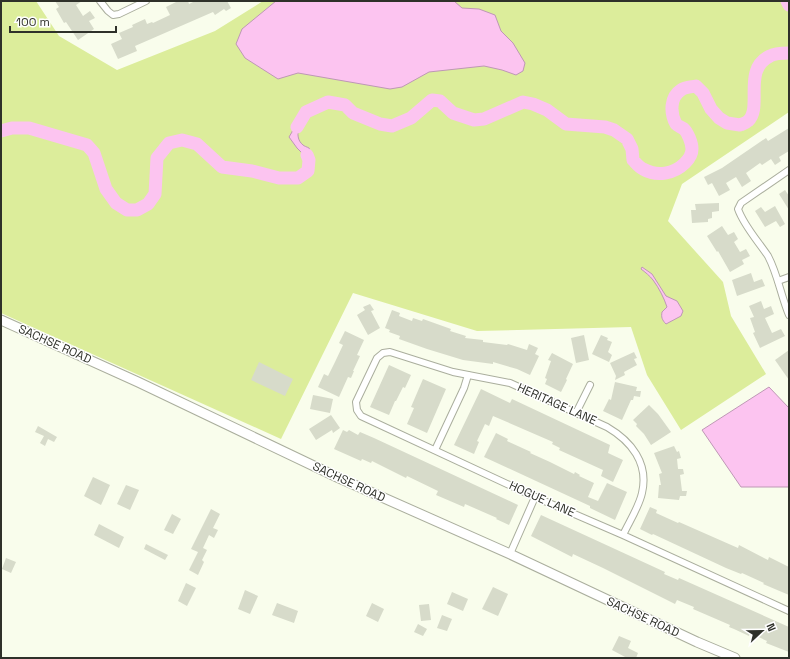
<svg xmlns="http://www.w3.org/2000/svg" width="790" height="659" font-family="'Space Grotesk',sans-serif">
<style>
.green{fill:#dced9b}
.water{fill:#fcc4f0;stroke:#be98b5}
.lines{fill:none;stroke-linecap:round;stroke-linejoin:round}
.river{stroke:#fcc4f0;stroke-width:13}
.building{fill:#d7dbca}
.street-casing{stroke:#aaae9d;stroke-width:8}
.secondary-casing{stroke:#aaae9d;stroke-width:11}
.street{stroke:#fff;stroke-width:6}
.secondary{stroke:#fff;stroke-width:9}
.labels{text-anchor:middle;stroke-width:3;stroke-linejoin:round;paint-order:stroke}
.street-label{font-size:12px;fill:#2f312a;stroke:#fff}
</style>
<rect width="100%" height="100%" fill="#f9fdec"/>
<polygon class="green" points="1,1 36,1 59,36 117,70 215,31 263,1 789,1 789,112 682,184 668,221 723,282 731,316 766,374 681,430 647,375 631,327 477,331 353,293 281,439 1,313"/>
<g class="water">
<polygon points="276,1 454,1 462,8 479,9 495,15 501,31 513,43 525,63 523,71 516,75 502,70 484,66 429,72 402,87 390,89 298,73 278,79 245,58 236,44 242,29"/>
<path d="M303,112L311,113C301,118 292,136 303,145C304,146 307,147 309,148L313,160V170L308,171L304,169L303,154L297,148L289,137L292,132L295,122Z"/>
<path d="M642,267L652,274L666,296L677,301L683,311L681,316L666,324C662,320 661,317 662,312L667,307C664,298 659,288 653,280C650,276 645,272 641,269Z"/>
<polygon points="769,387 789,408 789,487 741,487 702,430"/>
</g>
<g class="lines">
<g class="river">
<polyline points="787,1 789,5"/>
<path d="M297,127L306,112L328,102L345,105L353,113L380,124L392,126L411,118L432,100L440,101L453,113L474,120L484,119L523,102L533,104L547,110L566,124L605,127L614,130L627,139L632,149L633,160C636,163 639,167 643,169C657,177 674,174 685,163C689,159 692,155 692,149C692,143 688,133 684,129C681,127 678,126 676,124C670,113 670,97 681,90C685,87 691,87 696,86L703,93L711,109L719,118L727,123L740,125C742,124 746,123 748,121C763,108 742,69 770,56C775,53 783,53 789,53"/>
<polyline points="1,131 12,128 29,128 87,145 94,153 106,189 116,203 127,210 137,210 148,204 155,194 157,158 169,143 182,140 197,144 222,167 252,171 279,178 298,178 308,171 309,160 307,155"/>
</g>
</g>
<g class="building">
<polygon points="55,1 82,1 76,5 83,16 90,11 95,18 89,21 94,29 78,40 66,22 64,23 56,9 59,7"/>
<polygon points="178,1 188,1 189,4 195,1 227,1 231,8 226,11 224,9 215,15 213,12 135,46 137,51 118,59 111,44 122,39 119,33 133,27 132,25 145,19 147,24 152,22 153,23 170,15 166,7"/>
<polygon points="789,128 789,151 779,157 781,161 775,165 771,159 762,165 760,163 746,173 751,181 742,187 736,177 726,183 730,190 719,196 712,183 708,185 704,177 722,168 766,138 768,141"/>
<polygon points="785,190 789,196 789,210 779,194"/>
<polygon points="719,203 719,211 712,212 712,218 708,219 708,222 692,223 691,210 696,210 695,204"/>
<polygon points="775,206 785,224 780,227 776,221 765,227 755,211 761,207 765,212"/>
<polygon points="722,226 728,235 734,232 738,239 734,242 740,252 746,249 750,256 742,260 744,264 730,272 718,251 717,252 707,236"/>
<polygon points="751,273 754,282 762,279 765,286 737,296 732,280"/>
<polygon points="761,301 764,309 771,306 774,314 765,318 772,333 781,329 785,336 760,348 753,333 755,332 750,318 754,317 749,306"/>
<polygon points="370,304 374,310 371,311 380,328 368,335 357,315 365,310 363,307"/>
<polygon points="392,310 400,313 399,316 412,321 413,318 422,321 423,319 451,329 450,331 466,336 465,338 483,340 483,342 507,345 508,344 527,350 529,344 538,348 535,354 539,356 530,375 517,369 493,362 493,364 463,360 427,349 399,339 400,336 389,332 390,330 385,328"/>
<polygon points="345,331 364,340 357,355 360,356 353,371 354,371 351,378 348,377 339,397 318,387 324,374 328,376 335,362 343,345 339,343"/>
<polygon points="584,335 589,360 576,363 571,338"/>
<polygon points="601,335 608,338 607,340 612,342 608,352 612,355 609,362 592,354"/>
<polygon points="789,350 789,380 775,360"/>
<polygon points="634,352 637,358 634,359 637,365 624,372 625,375 615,380 616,376 610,363"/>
<polygon points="552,353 573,364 566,379 567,380 561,392 545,384 547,379 545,378 551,361 548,360"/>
<polygon points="259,362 293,379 285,396 251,380"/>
<polygon points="389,365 411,375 405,388 403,387 396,401 395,401 389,415 370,407"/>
<polygon points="423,379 446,389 427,433 407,424 414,408 411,407"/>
<polygon points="615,382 637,387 636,391 641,391 640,397 634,396 633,400 631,400 622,420 603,411 609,399 611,400"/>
<polygon points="481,389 510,403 512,399 610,445 608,453 623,460 613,482 601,476 603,470 559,450 560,448 552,444 553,442 493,416 489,426 485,424 477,441 479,442 474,454 454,445"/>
<polygon points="313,395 333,399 330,413 310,409"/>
<polygon points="649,405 658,414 671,432 651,445 644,434 636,426 637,424 633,420"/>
<polygon points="331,415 340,428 333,433 332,430 316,440 309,429"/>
<polygon points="38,426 57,437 54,442 48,439 45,446 40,443 44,436 35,432"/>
<polygon points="343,430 347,432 349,430 358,435 360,432 374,438 518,505 509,525 496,519 497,518 465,504 464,507 436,495 438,491 407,476 406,478 372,461 371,463 362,459 361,461 334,449"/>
<polygon points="496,433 508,439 507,441 531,452 530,453 550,462 574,474 575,472 580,475 579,476 594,483 588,497 598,501 607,483 627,492 615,520 590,508 590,506 484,457"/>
<polygon points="674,446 677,452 679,451 681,458 677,459 678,469 683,469 684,474 680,475 682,491 687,491 686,496 680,496 679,500 658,498 659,485 661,485 659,474 662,473 654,453"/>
<polygon points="93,477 110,485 101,505 84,496"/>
<polygon points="126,485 139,490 130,510 117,504"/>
<polygon points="650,507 657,510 656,513 678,523 679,522 738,548 739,545 768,560 769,557 789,567 789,595 763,584 764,583 742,573 741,574 726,568 653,534 652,535 640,529"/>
<polygon points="211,509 220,514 213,528 218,530 214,538 209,535 203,548 207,550 202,560 204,562 198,575 189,570 198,552 191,549"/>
<polygon points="172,514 181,519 173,534 164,530"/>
<polygon points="541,515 665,572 664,574 678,580 679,578 789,627 789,652 766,643 767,641 750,633 749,636 734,629 729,627 730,625 693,609 694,607 677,600 675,604 603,568 573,554 572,557 531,536"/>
<polygon points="99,524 124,537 119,548 94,535"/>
<polygon points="146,544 168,555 165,560 144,549"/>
<polygon points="6,558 16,562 11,573 2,569"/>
<polygon points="186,583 196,588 187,606 178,601"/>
<polygon points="493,587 508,594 498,616 482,609"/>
<polygon points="245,590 258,596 250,614 238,609"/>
<polygon points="452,592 468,599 463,611 447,604"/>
<polygon points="277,603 298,611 294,623 272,615"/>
<polygon points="372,603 384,609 378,622 366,616"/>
<polygon points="429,604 431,620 421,621 419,605"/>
<polygon points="442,615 452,619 447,631 437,628"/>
<polygon points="418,624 427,629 423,636 414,632"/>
<polygon points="619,636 631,641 628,648 638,653 636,658 627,658 612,650"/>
</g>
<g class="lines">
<g class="street-casing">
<g id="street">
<polyline points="100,1 108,11 113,15 119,14 146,1"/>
<path d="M789,170L741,203L738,209C744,226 758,241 768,256C778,275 781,296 789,315"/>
<polyline points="778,281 789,277"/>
<polyline points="576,413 590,385"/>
<polyline points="435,450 464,388 468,375"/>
<path d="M623,535C629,522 639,507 642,493C649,463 631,441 607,427L510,383L453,372L390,352L383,353L377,358L356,402L357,410L361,416L535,497L623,535L789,611"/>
<polyline points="510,554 535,497"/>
</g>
</g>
<g class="secondary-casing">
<polyline id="secondary" points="1,320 138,382 339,478 510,554 697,642 735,658"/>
</g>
<use href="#street" class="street"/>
<use href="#secondary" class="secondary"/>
</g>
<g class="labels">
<g class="street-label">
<text transform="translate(55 344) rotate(24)" y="4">SACHSE ROAD</text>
<text transform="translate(557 404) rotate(24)" y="4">HERITAGE LANE</text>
<text transform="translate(349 482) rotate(25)" y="4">SACHSE ROAD</text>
<text transform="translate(542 499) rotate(24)" y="4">HOGUE LANE</text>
<text transform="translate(643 617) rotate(25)" y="4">SACHSE ROAD</text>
</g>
</g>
<rect width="790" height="659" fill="none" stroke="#2f312a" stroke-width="4"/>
<g transform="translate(762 631) rotate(68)" stroke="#ffffff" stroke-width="3" paint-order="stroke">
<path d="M0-3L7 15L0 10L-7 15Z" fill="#2f312a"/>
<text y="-6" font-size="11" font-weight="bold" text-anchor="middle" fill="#2f312a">N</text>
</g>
<path d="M10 26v6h106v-6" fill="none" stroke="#2f312a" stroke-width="2"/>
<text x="16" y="26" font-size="12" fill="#2f312a" stroke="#ffffff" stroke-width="3" paint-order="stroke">100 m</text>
</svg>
